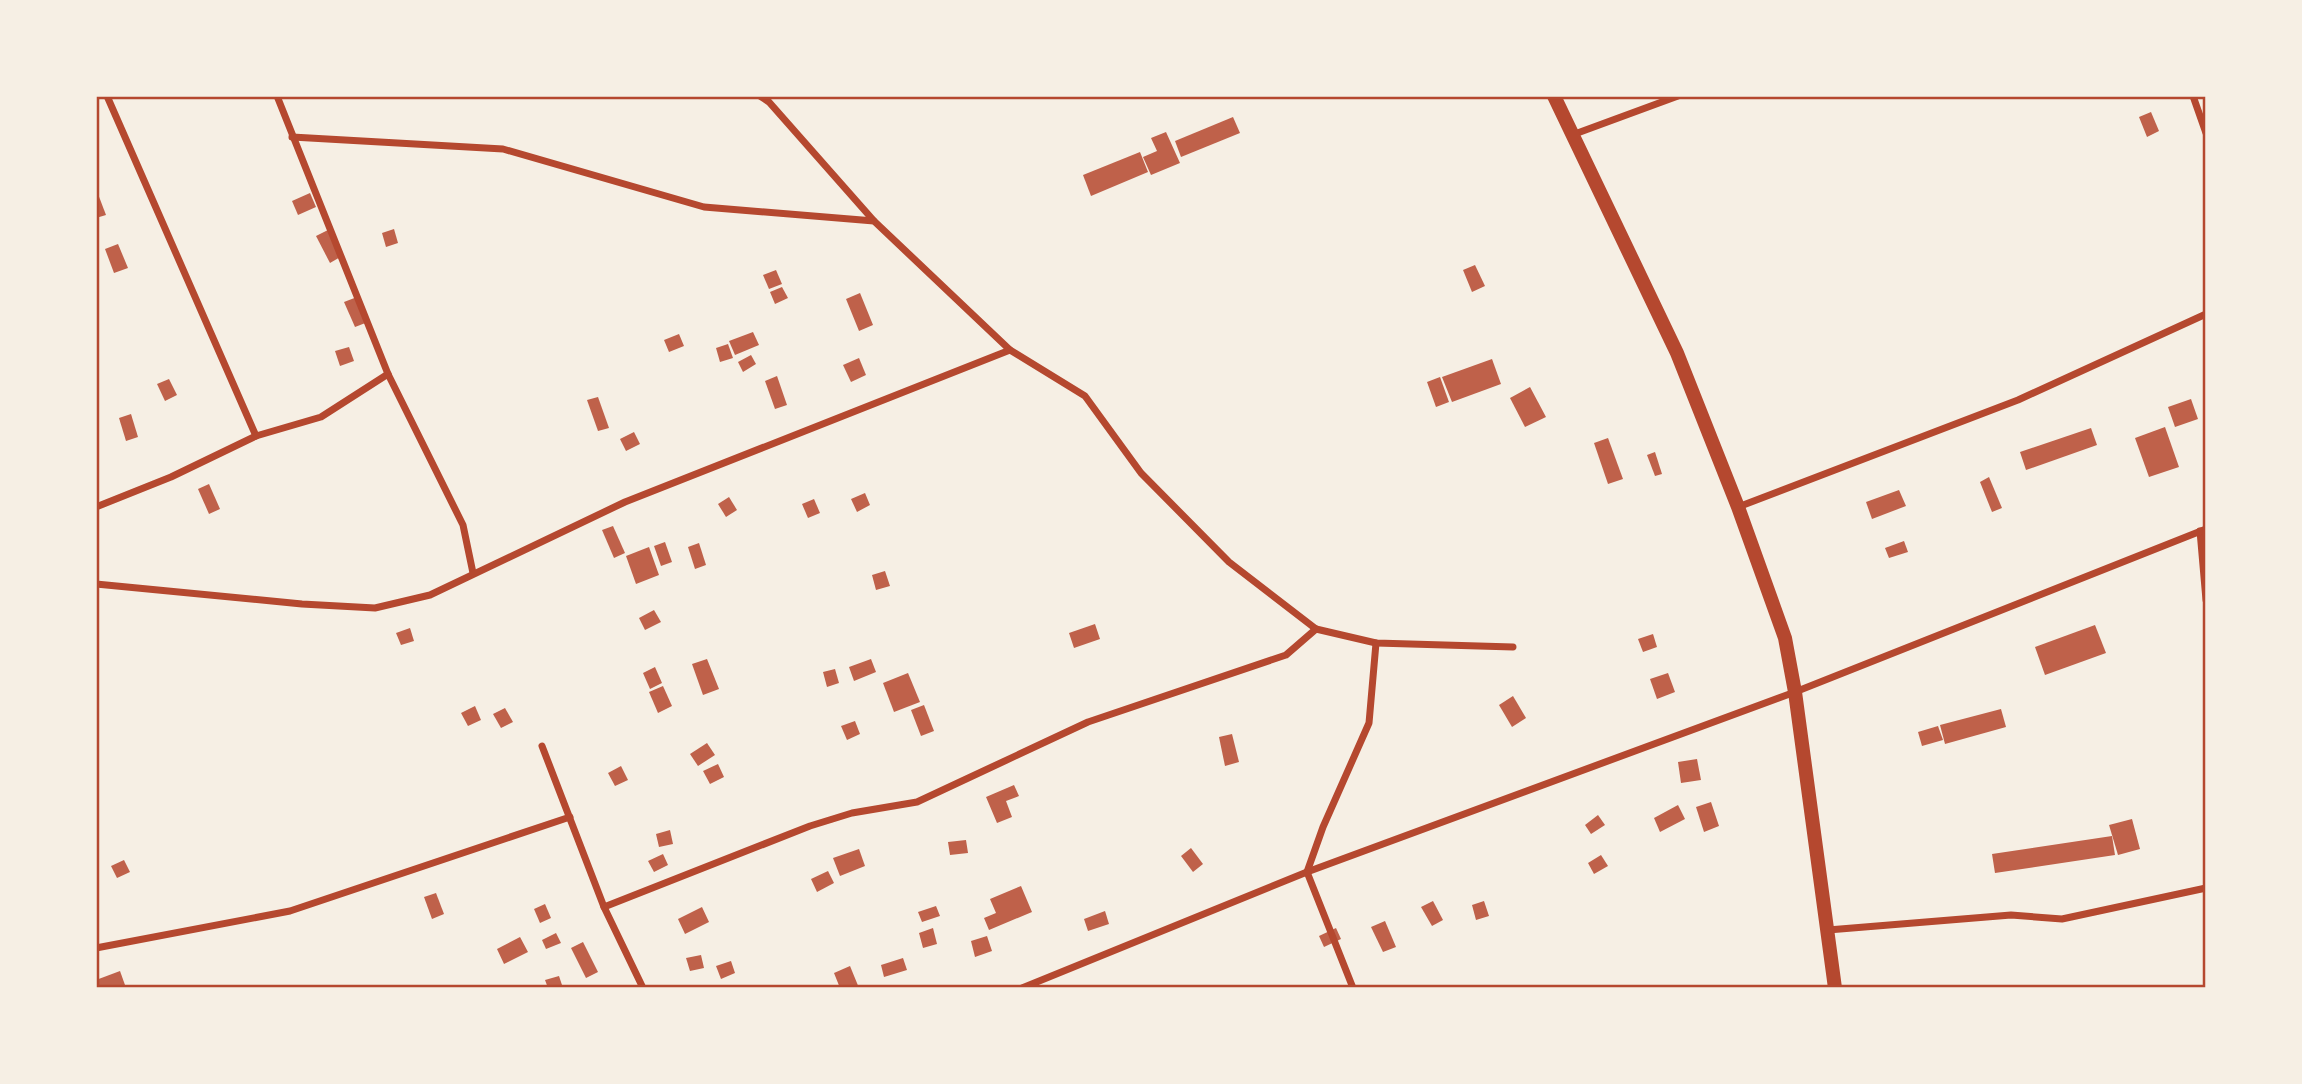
<svg xmlns="http://www.w3.org/2000/svg" width="2302" height="1084" font-family="Roboto,sans-serif">
<style>
.building{fill:#bf614a}
.lines{fill:none;stroke-linecap:round;stroke-linejoin:round}
.minor{stroke:#b5482f;stroke-width:7}
.secondary{stroke:#b5482f;stroke-width:14}
.neatline{fill:none;stroke:#b5482f;stroke-width:2.5}
</style>
<rect width="100%" height="100%" fill="#f6efe4"/>
<g class="building">
<polygon points="2151,112 2159,131 2147,137 2139,117"/>
<polygon points="1233,117 1240,133 1181,157 1175,141"/>
<polygon points="1166,132 1180,163 1151,175 1143,157 1157,151 1151,138"/>
<polygon points="1140,152 1148,172 1091,196 1083,175"/>
<polygon points="310,193 316,207 298,215 292,201"/>
<polygon points="98,194 106,215 96,218 96,195"/>
<polygon points="394,229 398,243 386,247 382,233"/>
<polygon points="328,230 342,256 330,263 316,236"/>
<polygon points="118,244 128,268 114,273 105,249"/>
<polygon points="1475,265 1485,286 1472,292 1463,270"/>
<polygon points="776,270 782,284 769,289 763,275"/>
<polygon points="782,287 788,298 775,304 770,292"/>
<polygon points="860,293 873,325 859,331 846,299"/>
<polygon points="357,297 368,322 355,327 344,302"/>
<polygon points="753,332 759,345 735,355 729,341"/>
<polygon points="679,334 684,346 669,352 664,340"/>
<polygon points="728,344 733,358 720,362 716,348"/>
<polygon points="349,347 354,361 340,366 335,351"/>
<polygon points="751,355 756,364 743,372 738,362"/>
<polygon points="859,358 866,375 851,382 843,365"/>
<polygon points="1492,359 1501,384 1452,402 1442,377"/>
<polygon points="777,376 787,405 775,409 765,381"/>
<polygon points="1440,377 1449,402 1436,407 1427,382"/>
<polygon points="169,379 177,395 165,401 157,384"/>
<polygon points="1530,387 1546,417 1525,427 1510,398"/>
<polygon points="598,397 609,428 598,431 587,400"/>
<polygon points="2191,399 2198,419 2175,427 2168,407"/>
<polygon points="131,414 138,437 126,441 119,418"/>
<polygon points="2165,427 2179,467 2149,477 2135,438"/>
<polygon points="2091,428 2097,445 2026,470 2020,452"/>
<polygon points="634,432 640,444 626,451 620,439"/>
<polygon points="1608,438 1623,479 1608,484 1594,443"/>
<polygon points="1655,452 1662,474 1655,476 1647,455"/>
<polygon points="1989,477 2002,508 1992,512 1980,482"/>
<polygon points="209,484 220,509 209,514 198,489"/>
<polygon points="1899,490 1906,506 1872,519 1866,502"/>
<polygon points="865,493 870,505 857,512 851,499"/>
<polygon points="729,497 737,510 726,517 718,504"/>
<polygon points="814,499 820,513 808,518 802,504"/>
<polygon points="613,526 625,553 614,558 602,530"/>
<polygon points="1904,541 1908,552 1889,558 1885,548"/>
<polygon points="665,542 672,562 661,566 654,546"/>
<polygon points="699,543 706,565 695,569 688,547"/>
<polygon points="649,547 659,575 636,584 626,556"/>
<polygon points="885,571 890,586 876,590 872,575"/>
<polygon points="654,610 661,622 645,630 639,618"/>
<polygon points="1095,624 1100,639 1074,648 1069,633"/>
<polygon points="2095,625 2106,653 2045,675 2035,647"/>
<polygon points="410,628 414,641 401,645 396,633"/>
<polygon points="1653,634 1657,647 1643,652 1638,639"/>
<polygon points="707,659 719,689 703,695 692,664"/>
<polygon points="871,659 876,672 854,681 849,667"/>
<polygon points="655,667 662,683 650,689 643,673"/>
<polygon points="835,669 839,683 827,687 823,672"/>
<polygon points="908,673 920,702 894,712 883,683"/>
<polygon points="1668,673 1675,692 1657,699 1650,679"/>
<polygon points="663,686 672,706 658,713 649,692"/>
<polygon points="1513,696 1526,718 1512,727 1499,705"/>
<polygon points="924,705 934,731 921,736 911,710"/>
<polygon points="475,706 481,720 468,726 461,713"/>
<polygon points="505,708 513,722 501,728 493,714"/>
<polygon points="2001,709 2006,727 1945,744 1940,725"/>
<polygon points="855,721 860,734 847,740 841,726"/>
<polygon points="1938,726 1943,740 1922,746 1918,732"/>
<polygon points="1232,734 1239,762 1225,766 1219,737"/>
<polygon points="707,743 715,755 698,766 690,754"/>
<polygon points="1697,759 1701,780 1681,783 1678,762"/>
<polygon points="718,764 724,777 710,784 703,771"/>
<polygon points="621,766 628,780 615,786 608,773"/>
<polygon points="1014,785 1019,796 1006,801 1012,817 997,823 986,797"/>
<polygon points="1711,802 1719,826 1704,832 1696,807"/>
<polygon points="1678,805 1685,819 1660,832 1654,818"/>
<polygon points="1598,815 1605,825 1591,834 1585,825"/>
<polygon points="2132,819 2140,849 2118,855 2109,825"/>
<polygon points="670,830 673,844 659,847 656,834"/>
<polygon points="2112,836 2115,855 1995,873 1992,854"/>
<polygon points="966,840 968,853 950,855 948,842"/>
<polygon points="1191,848 1203,864 1193,872 1181,856"/>
<polygon points="859,849 865,866 840,876 833,858"/>
<polygon points="663,854 668,865 654,872 648,861"/>
<polygon points="1601,855 1608,866 1594,874 1588,863"/>
<polygon points="124,860 130,872 117,878 111,866"/>
<polygon points="828,871 834,883 817,892 811,879"/>
<polygon points="1021,886 1032,912 989,930 984,918 996,913 990,899"/>
<polygon points="436,893 444,914 432,919 424,897"/>
<polygon points="1433,901 1443,920 1432,926 1421,907"/>
<polygon points="1484,901 1489,916 1476,920 1472,905"/>
<polygon points="545,904 551,918 540,923 534,909"/>
<polygon points="936,906 940,916 922,922 918,912"/>
<polygon points="702,907 709,922 685,934 678,919"/>
<polygon points="1105,911 1109,924 1088,931 1084,919"/>
<polygon points="1385,921 1396,947 1383,952 1371,927"/>
<polygon points="933,928 937,944 923,948 919,933"/>
<polygon points="1336,928 1341,939 1324,947 1319,936"/>
<polygon points="556,933 561,943 546,949 542,940"/>
<polygon points="987,936 992,951 975,957 971,941"/>
<polygon points="520,937 528,952 504,964 497,949"/>
<polygon points="583,942 598,972 586,978 571,948"/>
<polygon points="701,955 704,968 690,971 686,958"/>
<polygon points="903,958 907,970 884,977 881,965"/>
<polygon points="731,961 735,973 721,979 716,966"/>
<polygon points="850,966 859,988 840,988 834,973"/>
<polygon points="120,971 125,985 96,988 96,980"/>
<polygon points="559,976 563,988 548,988 545,980"/>
</g>
<g class="lines">
<g class="minor">
<polyline points="107,96 256,436"/>
<polyline points="277,96 388,374 463,525 473,573"/>
<polyline points="760,96 769,102 874,221"/>
<polyline points="2193,96 2206,133"/>
<polyline points="1572,135 1678,96"/>
<polyline points="292,137 503,149 704,207 874,221 1010,350 1085,396 1141,473 1229,562 1316,629 1376,643 1513,647"/>
<polyline points="96,507 171,477 256,436 321,417 388,374"/>
<polyline points="1738,507 2018,400 2206,314"/>
<polyline points="2200,531 2206,600"/>
<polyline points="96,584 302,604 375,608 430,595 625,502 1010,350"/>
<polyline points="542,746 604,907 643,988"/>
<polyline points="604,907 810,826 852,813 917,802 1088,722 1286,655 1316,629"/>
<polyline points="1828,930 2011,915 2062,919 2206,888"/>
<polyline points="96,948 290,911 570,817"/>
<polyline points="1022,988 1307,872 1795,692 2206,529"/>
<polyline points="1353,988 1307,872 1323,827 1369,723 1376,643"/>
</g>
<polyline class="secondary" points="1554,96 1677,353 1738,507 1785,638 1795,692 1835,988"/>
</g>
<rect width="2302" height="1084" fill="none" stroke="#f6efe4" stroke-width="196"/>
<rect x="98" y="98" width="2106" height="888" class="neatline"/>
</svg>
